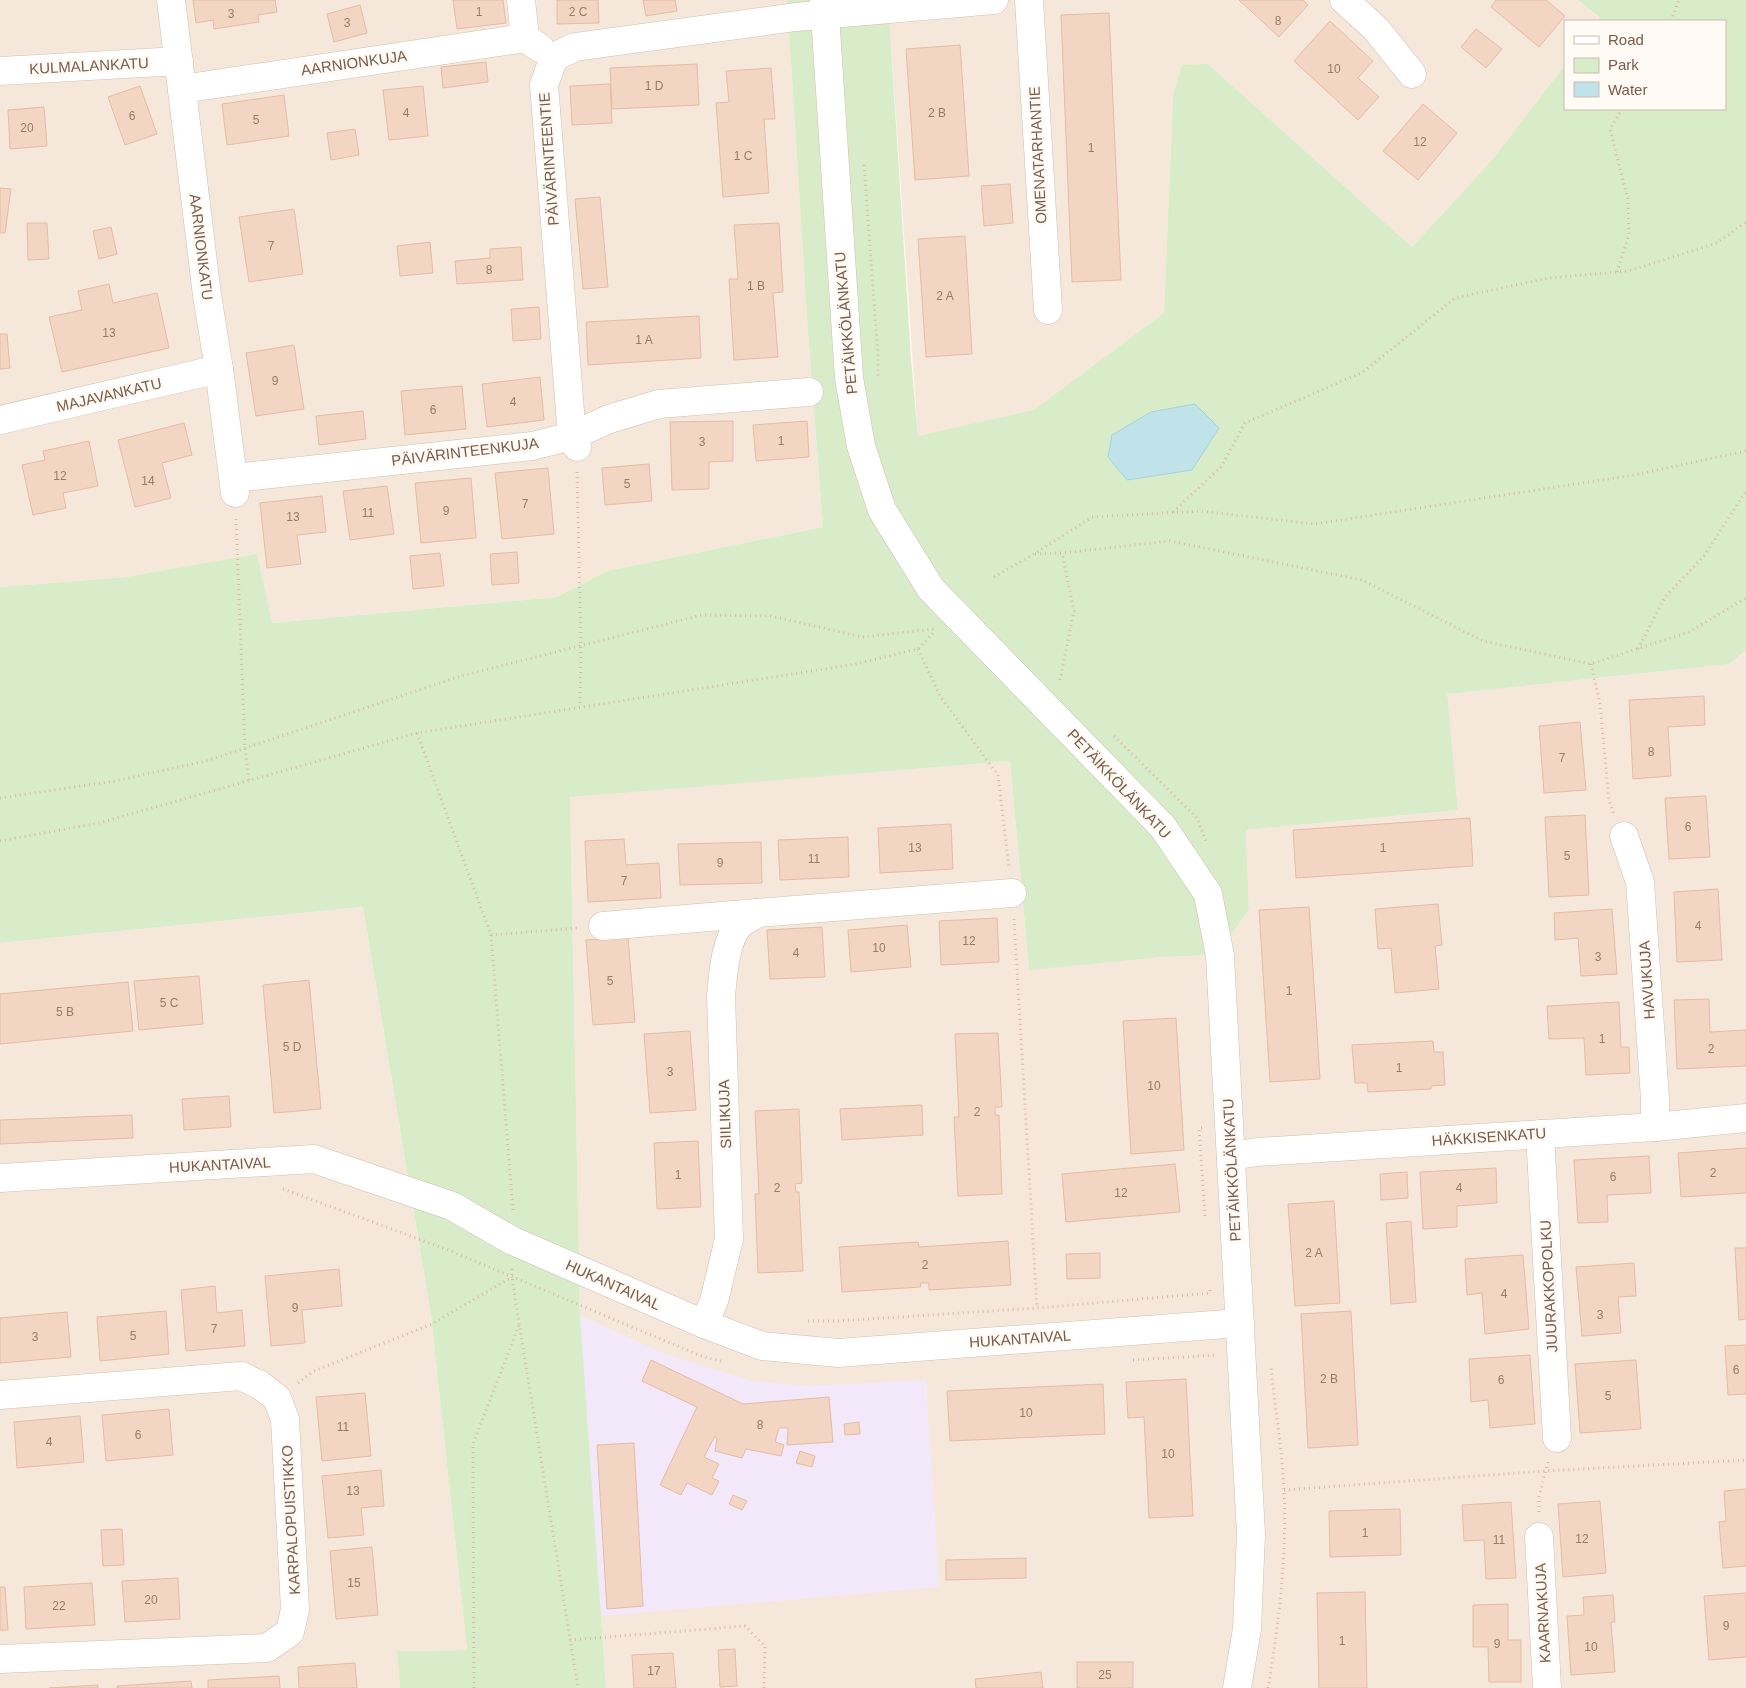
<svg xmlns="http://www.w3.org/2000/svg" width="1746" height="1688" font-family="Arial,sans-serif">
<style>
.residential{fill:#f5e8da}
.education{fill:#f3e8fa}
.green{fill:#d8ecc9}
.water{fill:#bfe3e8;stroke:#a5d3da}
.building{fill:#f3d5c3;stroke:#e6bba3}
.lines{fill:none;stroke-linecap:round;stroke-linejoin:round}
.minor-casing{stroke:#d1beb0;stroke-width:29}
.path{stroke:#d9b8a5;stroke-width:3;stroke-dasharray:1 4;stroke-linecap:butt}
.minor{stroke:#fff;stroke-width:28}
.labels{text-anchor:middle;stroke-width:5;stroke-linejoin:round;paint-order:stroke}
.number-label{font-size:12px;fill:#987a6a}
.street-label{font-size:15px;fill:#7a5c4d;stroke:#fffaf3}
</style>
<rect width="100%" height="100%" fill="#fdf6ec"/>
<g class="residential">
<polygon points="0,0 787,0 808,333 823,527 607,571 557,597 271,623 257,555 126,577 0,587"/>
<polygon points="888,0 1578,0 1600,19 1598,21 1565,21 1565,65 1492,160 1412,247 1208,64 1173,96 1164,313 1034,411 918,436"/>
<polygon points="1746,650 1746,1688 606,1688 580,1315 570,796 1010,761 1029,969 1163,957 1216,955 1249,910 1246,830 1458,810 1446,694 1730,664"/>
<polygon points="363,907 431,1315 467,1650 397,1651 400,1688 0,1688 0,943"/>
</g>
<polygon class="education" points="580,1315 662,1353 751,1381 810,1386 926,1380 939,1587 600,1616"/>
<polygon class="green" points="787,0 888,0 911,360 918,436 1034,410 1164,313 1173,96 1182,65 1208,64 1412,247 1492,160 1565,65 1565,109 1725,109 1725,21 1598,21 1600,18 1578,0 1746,0 1746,650 1730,664 1447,694 1458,810 1246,830 1249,910 1216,955 1163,957 1029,970 1010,761 570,797 580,1315 606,1688 400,1688 397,1651 467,1650 431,1315 363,907 0,943 0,587 126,577 257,554 272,623 557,597 607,571 823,527 808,333"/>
<polygon class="water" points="1195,404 1219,428 1192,470 1127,480 1108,457 1112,435 1151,412"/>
<g class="building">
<polygon points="193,0 275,0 277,12 258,15 259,22 214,29 213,20 196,23"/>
<polygon points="453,0 503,0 506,23 457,29"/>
<polygon points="557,0 598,0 599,23 557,24"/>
<polygon points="643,0 675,0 677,11 646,16"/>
<polygon points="1239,0 1303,0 1308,5 1279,37"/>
<polygon points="1496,0 1546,0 1565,16 1539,47 1491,7"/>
<polygon points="360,5 367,33 334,42 327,14"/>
<polygon points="1109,13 1121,280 1072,282 1061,15"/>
<polygon points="1330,21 1373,61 1358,78 1379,97 1358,120 1294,61"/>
<polygon points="1476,29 1502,49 1486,68 1461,47"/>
<polygon points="960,45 969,176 915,180 906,49"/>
<polygon points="486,62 488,82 443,88 441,67"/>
<polygon points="697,64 699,105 612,109 610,68"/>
<polygon points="771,68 775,119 764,119 769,193 723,197 716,103 729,102 726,71"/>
<polygon points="610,84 612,123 572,125 570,86"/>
<polygon points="140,86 157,134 125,145 108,97"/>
<polygon points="423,86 428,136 389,140 383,90"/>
<polygon points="284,95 289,136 227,145 222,104"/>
<polygon points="1423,104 1457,133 1418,180 1383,151"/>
<polygon points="44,107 47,146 10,149 8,110"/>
<polygon points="355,129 359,155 331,160 327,133"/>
<polygon points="1010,184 1013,223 984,226 981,186"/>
<polygon points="0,188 11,189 5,233 0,233"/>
<polygon points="600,197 608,287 583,289 575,199"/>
<polygon points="294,209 303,274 249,282 239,217"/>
<polygon points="27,223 47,223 49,259 28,260"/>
<polygon points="779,223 783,292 773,293 778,357 734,360 729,279 738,279 734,225"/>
<polygon points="111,227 117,254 99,259 93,231"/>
<polygon points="965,236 972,354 926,357 918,239"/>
<polygon points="430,242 433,273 400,276 397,246"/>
<polygon points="521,247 523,280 457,284 455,261 490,258 490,249"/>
<polygon points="109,284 113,303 157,293 169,348 62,372 49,317 82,310 78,291"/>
<polygon points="539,307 541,339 513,341 511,309"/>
<polygon points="699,316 701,358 588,365 586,322"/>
<polygon points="0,334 7,334 10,368 0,369"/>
<polygon points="294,345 304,409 256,416 246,353"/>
<polygon points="540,377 544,420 487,427 482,384"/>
<polygon points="462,386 466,429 405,435 401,391"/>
<polygon points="363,411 366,439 319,445 316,416"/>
<polygon points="733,421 733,461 709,462 709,489 672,490 670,422"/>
<polygon points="807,421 809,457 756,461 753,425"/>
<polygon points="184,423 192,455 162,463 171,498 135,507 118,440"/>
<polygon points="89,441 98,486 63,493 66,508 33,515 22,465 45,460 43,451"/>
<polygon points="649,464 652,501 605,505 602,468"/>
<polygon points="548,468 554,534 502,539 495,473"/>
<polygon points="471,478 476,538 421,543 415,483"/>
<polygon points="387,486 394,534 350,540 343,491"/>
<polygon points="322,496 326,532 297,535 301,564 267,568 260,503"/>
<polygon points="517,552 519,583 492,585 490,554"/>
<polygon points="440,553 444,586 413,589 410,556"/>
<polygon points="1704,696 1705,725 1668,727 1671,776 1633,779 1629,700"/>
<polygon points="1580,722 1586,790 1544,793 1539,726"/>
<polygon points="1706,796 1710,857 1669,859 1665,798"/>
<polygon points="1585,815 1589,895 1549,897 1545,817"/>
<polygon points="1470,818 1473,866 1296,878 1293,830"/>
<polygon points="951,824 953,869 880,873 878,828"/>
<polygon points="848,837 849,877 780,880 778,840"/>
<polygon points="624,839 626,865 659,863 661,898 588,902 585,841"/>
<polygon points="761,842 762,883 680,885 678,844"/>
<polygon points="1718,889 1722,960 1677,962 1674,892"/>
<polygon points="1438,904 1442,945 1435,946 1439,989 1395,993 1391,948 1378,949 1375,909"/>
<polygon points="1309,907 1320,1079 1270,1082 1259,910"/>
<polygon points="1612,909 1617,974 1581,976 1578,938 1555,940 1554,913"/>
<polygon points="997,918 999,962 941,965 939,921"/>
<polygon points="907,925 911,967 851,972 848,930"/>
<polygon points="822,927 825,977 770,979 767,930"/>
<polygon points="628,937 635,1022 593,1025 586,940"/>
<polygon points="199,976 203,1024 139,1030 134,981"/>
<polygon points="309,980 321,1109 274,1113 263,985"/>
<polygon points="128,982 133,1031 0,1044 0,994"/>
<polygon points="1709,999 1710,1032 1746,1030 1746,1066 1677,1069 1674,1000"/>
<polygon points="1619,1002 1621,1047 1629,1047 1630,1073 1586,1075 1584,1038 1549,1039 1547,1006"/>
<polygon points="1176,1018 1184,1150 1131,1154 1123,1021"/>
<polygon points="690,1031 696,1110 650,1113 644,1034"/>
<polygon points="998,1033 1002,1107 995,1107 995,1115 999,1115 1002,1194 958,1196 954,1117 959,1117 955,1034"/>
<polygon points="1433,1041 1434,1052 1443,1052 1445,1085 1431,1086 1431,1089 1368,1092 1367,1083 1355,1083 1352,1045"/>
<polygon points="229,1096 231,1127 184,1130 182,1099"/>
<polygon points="922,1105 923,1135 842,1140 840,1109"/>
<polygon points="799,1109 802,1183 795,1184 796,1192 799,1192 803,1271 758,1273 755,1194 759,1194 755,1111"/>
<polygon points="132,1115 133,1138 0,1144 0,1120"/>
<polygon points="698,1141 701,1207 657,1209 654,1143"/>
<polygon points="1746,1148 1746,1193 1681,1197 1678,1153"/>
<polygon points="1649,1156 1651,1193 1607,1195 1608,1222 1578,1223 1574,1160"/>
<polygon points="1175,1164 1180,1212 1066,1222 1062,1174"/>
<polygon points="1496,1168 1497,1203 1457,1206 1457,1227 1423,1229 1420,1172"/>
<polygon points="1407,1172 1408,1198 1381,1200 1380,1174"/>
<polygon points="1334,1201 1340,1303 1295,1306 1288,1204"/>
<polygon points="1411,1221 1416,1302 1391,1304 1386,1223"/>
<polygon points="1008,1241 1011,1285 929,1290 929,1283 920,1283 921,1287 842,1292 839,1247 918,1242 919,1247"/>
<polygon points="1735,1248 1746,1248 1746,1319 1739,1320"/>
<polygon points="1100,1253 1100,1278 1067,1279 1066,1254"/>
<polygon points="1523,1255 1529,1329 1485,1334 1482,1293 1467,1295 1465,1259"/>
<polygon points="1634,1263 1636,1296 1618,1297 1621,1333 1582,1336 1576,1267"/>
<polygon points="339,1269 342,1306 302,1310 305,1343 271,1346 265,1276"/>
<polygon points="215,1286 217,1313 242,1310 245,1346 186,1351 181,1290"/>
<polygon points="166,1311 169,1354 100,1361 97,1317"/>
<polygon points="1351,1311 1358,1445 1308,1448 1301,1314"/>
<polygon points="67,1312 71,1357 0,1363 0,1318"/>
<polygon points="1746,1345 1746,1394 1728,1395 1725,1346"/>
<polygon points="1530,1355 1535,1424 1490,1428 1488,1400 1471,1402 1469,1359"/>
<polygon points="651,1360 743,1404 829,1397 833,1442 787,1445 788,1428 779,1428 775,1442 784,1445 781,1456 746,1449 742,1458 715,1451 717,1439 715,1436 704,1457 719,1464 712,1478 719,1481 712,1495 687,1483 681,1495 660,1485 697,1407 642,1381"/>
<polygon points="1636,1360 1641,1429 1580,1433 1575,1364"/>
<polygon points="1186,1379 1193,1516 1149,1518 1144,1417 1128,1418 1126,1382"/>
<polygon points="1103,1384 1105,1434 950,1441 947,1391"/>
<polygon points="365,1393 371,1456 322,1461 316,1397"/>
<polygon points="169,1409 173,1455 106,1461 102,1415"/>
<polygon points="80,1416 84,1462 17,1468 14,1422"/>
<polygon points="859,1422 860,1434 845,1435 844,1424"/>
<polygon points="634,1443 643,1606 607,1609 597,1445"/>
<polygon points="800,1451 815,1456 812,1467 796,1463"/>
<polygon points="381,1470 384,1506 361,1508 364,1535 328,1538 322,1476"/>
<polygon points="1746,1489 1746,1566 1723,1568 1719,1522 1726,1521 1724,1491"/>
<polygon points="733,1495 747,1501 742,1510 729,1504"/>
<polygon points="1600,1501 1606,1573 1563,1577 1558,1504"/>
<polygon points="1511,1502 1516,1578 1486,1579 1484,1540 1464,1541 1462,1505"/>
<polygon points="1400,1509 1401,1555 1330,1557 1329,1511"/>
<polygon points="122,1529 124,1565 103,1566 101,1530"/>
<polygon points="372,1547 378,1615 336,1619 330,1551"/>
<polygon points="1026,1558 1026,1578 946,1580 946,1560"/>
<polygon points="178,1578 180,1619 125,1622 122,1581"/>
<polygon points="92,1583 95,1625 26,1629 24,1587"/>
<polygon points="0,1587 5,1587 8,1630 0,1630"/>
<polygon points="1365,1592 1367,1688 1319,1688 1317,1593"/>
<polygon points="1746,1593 1746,1657 1709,1660 1704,1596"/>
<polygon points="1613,1595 1615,1622 1611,1622 1615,1672 1571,1675 1567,1616 1584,1615 1583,1597"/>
<polygon points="1508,1604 1508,1640 1521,1640 1521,1682 1489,1682 1488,1647 1473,1647 1473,1605"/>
<polygon points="735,1649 737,1686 720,1687 718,1650"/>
<polygon points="673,1653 676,1688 634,1688 632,1655"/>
<rect x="1077" y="1662" width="56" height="26"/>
<polygon points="355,1663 357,1688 299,1688 298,1667"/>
<polygon points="1041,1672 1043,1688 976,1688 975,1679"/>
<polygon points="279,1676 280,1688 208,1688 208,1680"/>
<polygon points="191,1681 192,1688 117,1688 117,1686"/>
<polygon points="98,1685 98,1688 49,1688"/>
</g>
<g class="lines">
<g class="minor-casing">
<g id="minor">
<polyline points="171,0 207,295 219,369 235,493"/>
<polyline points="521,0 525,38 540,48"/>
<polyline points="824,0 849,378 861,446 882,510 931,589 1163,827 1208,894 1220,956 1251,1534 1247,1629 1237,1688"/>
<polyline points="1029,0 1048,310"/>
<polyline points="1344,0 1376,29 1412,74"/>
<polyline points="0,71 179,61"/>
<polyline points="182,89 525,38"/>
<polyline points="0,420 219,369"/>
<polyline points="577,447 572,436 544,85 554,57 575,47 796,17 994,0"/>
<polyline points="234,478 532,446 572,436 609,419 659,404 809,392"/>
<polyline points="1624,836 1640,882 1655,1099 1655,1127"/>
<polyline points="603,926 757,913"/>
<polyline points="1540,1134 1557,1438"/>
<polyline points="1231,1156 1257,1152 1655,1127 1746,1118"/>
<polyline points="0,1178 314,1159 452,1206 513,1241 704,1324 762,1346 838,1353 1240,1323"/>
<path d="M704,1324L714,1301L729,1239L721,996C723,975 725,940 740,924C745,920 752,917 757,913L1012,893"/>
<polyline points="0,1395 241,1376 260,1385 277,1398 285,1419 295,1609 290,1632 267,1648 0,1659"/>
<polyline points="1539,1537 1547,1688"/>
</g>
</g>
<g class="path">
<polyline points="1671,21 1679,0"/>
<polyline points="864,165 878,355 878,378"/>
<polyline points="1617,272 1629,235 1628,200 1610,129 1622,109"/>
<polyline points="577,472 581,645 580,706"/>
<polyline points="1173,512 1221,467 1245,423 1363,372 1455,298 1549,278 1628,271 1717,243 1746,222"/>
<polyline points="236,519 245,748 249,780"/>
<polyline points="1035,554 1062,553 1170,541 1362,580 1483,641 1591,664 1689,632 1746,598"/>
<polyline points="994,577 1034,554 1092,517 1200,511 1315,524 1634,475 1746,451"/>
<polyline points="918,649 940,696 998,775 1009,868"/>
<polyline points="1638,649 1665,597 1704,556 1746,491"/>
<polyline points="1591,664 1600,704 1609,801 1614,814"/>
<polyline points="1060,680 1074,611 1062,553"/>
<polyline points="417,733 491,935 513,1211"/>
<polyline points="1114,736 1197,818 1206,841"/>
<polyline points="0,798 115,781 206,761 461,676 702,615 771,616 862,637 934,629"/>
<polyline points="0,841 99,823 417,733 856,664 918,649 935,631"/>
<polyline points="1014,919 1037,1308"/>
<polyline points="491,935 577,928"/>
<polyline points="1202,1128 1199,1128 1205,1216"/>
<polyline points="283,1189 451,1251 701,1356 721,1361"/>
<polyline points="512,1269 512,1277 519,1323 578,1688"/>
<polyline points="808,1321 838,1321 1037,1308 1210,1293 1210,1290"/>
<polyline points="1133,1360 1216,1355"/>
<polyline points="298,1383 314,1371 432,1324 512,1277"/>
<polyline points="1284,1490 1545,1471 1746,1460"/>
<polyline points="1539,1512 1539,1497 1548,1462"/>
<polyline points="570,1640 745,1626 765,1646 764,1688"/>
<polyline points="474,1688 473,1444 519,1325"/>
<path d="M1268,1688C1279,1623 1287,1556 1284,1490C1282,1449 1275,1408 1271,1368"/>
</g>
<use href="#minor" class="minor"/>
</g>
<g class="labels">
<g class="number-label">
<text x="479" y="16">1</text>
<text x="578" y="16">2 C</text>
<text x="231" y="18">3</text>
<text x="1278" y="25">8</text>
<text x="347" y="27">3</text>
<text x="1334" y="73">10</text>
<text x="654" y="90">1 D</text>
<text x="406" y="117">4</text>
<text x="937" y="117">2 B</text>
<text x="132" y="120">6</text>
<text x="256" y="124">5</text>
<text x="27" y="132">20</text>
<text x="1420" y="146">12</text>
<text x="1091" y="152">1</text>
<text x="743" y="160">1 C</text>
<text x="271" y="250">7</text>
<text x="489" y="274">8</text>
<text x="756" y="290">1 B</text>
<text x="945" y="300">2 A</text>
<text x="109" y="337">13</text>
<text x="644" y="344">1 A</text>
<text x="275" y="385">9</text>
<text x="513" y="406">4</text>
<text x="433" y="414">6</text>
<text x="781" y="445">1</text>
<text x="702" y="446">3</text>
<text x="60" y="480">12</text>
<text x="148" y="485">14</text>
<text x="627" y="488">5</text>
<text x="525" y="508">7</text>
<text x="446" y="515">9</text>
<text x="368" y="517">11</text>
<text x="293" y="521">13</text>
<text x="1651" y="756">8</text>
<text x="1562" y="762">7</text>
<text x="1688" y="831">6</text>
<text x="915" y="852">13</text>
<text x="1383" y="852">1</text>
<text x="1567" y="860">5</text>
<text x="814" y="863">11</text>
<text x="720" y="867">9</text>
<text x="624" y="885">7</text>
<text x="1698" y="930">4</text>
<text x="969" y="945">12</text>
<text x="879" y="952">10</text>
<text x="796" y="957">4</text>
<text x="1598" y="961">3</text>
<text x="610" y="985">5</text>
<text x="1289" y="995">1</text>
<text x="169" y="1007">5 C</text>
<text x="65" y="1016">5 B</text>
<text x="1602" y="1043">1</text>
<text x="292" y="1051">5 D</text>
<text x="1711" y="1053">2</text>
<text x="1399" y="1072">1</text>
<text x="670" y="1076">3</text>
<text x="1154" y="1090">10</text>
<text x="977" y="1116">2</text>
<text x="1713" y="1177">2</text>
<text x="678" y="1179">1</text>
<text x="1613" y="1181">6</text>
<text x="777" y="1192">2</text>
<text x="1459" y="1192">4</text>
<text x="1121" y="1197">12</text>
<text x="1314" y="1257">2 A</text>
<text x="925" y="1269">2</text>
<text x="1504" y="1298">4</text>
<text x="295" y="1312">9</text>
<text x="1600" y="1319">3</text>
<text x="214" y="1333">7</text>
<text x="133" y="1340">5</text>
<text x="35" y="1341">3</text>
<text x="1736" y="1374">6</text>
<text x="1329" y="1383">2 B</text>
<text x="1501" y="1384">6</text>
<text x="1608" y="1400">5</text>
<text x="1026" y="1417">10</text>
<text x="760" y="1429">8</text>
<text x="343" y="1431">11</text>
<text x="138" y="1439">6</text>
<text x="49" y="1446">4</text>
<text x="1168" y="1458">10</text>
<text x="353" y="1495">13</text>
<text x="1365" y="1537">1</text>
<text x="1582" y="1543">12</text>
<text x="1499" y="1544">11</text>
<text x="354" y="1587">15</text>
<text x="151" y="1604">20</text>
<text x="59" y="1610">22</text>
<text x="1726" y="1630">9</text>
<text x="1342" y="1645">1</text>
<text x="1497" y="1648">9</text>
<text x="1591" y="1651">10</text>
<text x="654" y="1675">17</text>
<text x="1105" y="1679">25</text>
</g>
<g class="street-label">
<text transform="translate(354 63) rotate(-8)" y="5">AARNIONKUJA</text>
<text transform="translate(89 66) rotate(-3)" y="5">KULMALANKATU</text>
<text transform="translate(1038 155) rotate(-93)" y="5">OMENATARHANTIE</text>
<text transform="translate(549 159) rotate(-94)" y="5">PÄIVÄRINTEENTIE</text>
<text transform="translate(201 247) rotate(83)" y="5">AARNIONKATU</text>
<text transform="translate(846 323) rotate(-95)" y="5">PETÄIKKÖLÄNKATU</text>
<text transform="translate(109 395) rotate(-13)" y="5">MAJAVANKATU</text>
<text transform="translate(465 452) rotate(-7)" y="5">PÄIVÄRINTEENKUJA</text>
<text transform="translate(1119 784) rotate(47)" y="5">PETÄIKKÖLÄNKATU</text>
<text transform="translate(1647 980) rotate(-94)" y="5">HAVUKUJA</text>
<text transform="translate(725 1114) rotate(-92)" y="5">SIILIKUJA</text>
<text transform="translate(1489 1137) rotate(-4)" y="5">HÄKKISENKATU</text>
<text transform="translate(220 1165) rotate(-3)" y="5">HUKANTAIVAL</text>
<text transform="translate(1232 1170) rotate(-93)" y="5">PETÄIKKÖLÄNKATU</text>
<text transform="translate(613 1285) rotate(24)" y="5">HUKANTAIVAL</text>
<text transform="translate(1549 1286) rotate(-93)" y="5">JUURAKKOPOLKU</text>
<text transform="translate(1020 1339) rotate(-4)" y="5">HUKANTAIVAL</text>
<text transform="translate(291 1520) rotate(-93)" y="5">KARPALOPUISTIKKO</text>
<text transform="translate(1543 1613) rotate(-93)" y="5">KAARNAKUJA</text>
</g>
</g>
<rect x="1564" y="20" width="162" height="90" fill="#fffaf3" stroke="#cabbb1"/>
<rect x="1574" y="36" width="25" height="8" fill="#ffffff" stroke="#cabbb1"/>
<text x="1608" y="45" font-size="15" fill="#7a5c4d">Road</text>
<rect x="1574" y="58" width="25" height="15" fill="#d8ecc9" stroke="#cabbb1"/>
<text x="1608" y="70" font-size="15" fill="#7a5c4d">Park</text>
<rect x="1574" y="82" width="25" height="15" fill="#bfe3e8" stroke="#cabbb1"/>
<text x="1608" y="95" font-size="15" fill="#7a5c4d">Water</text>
</svg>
